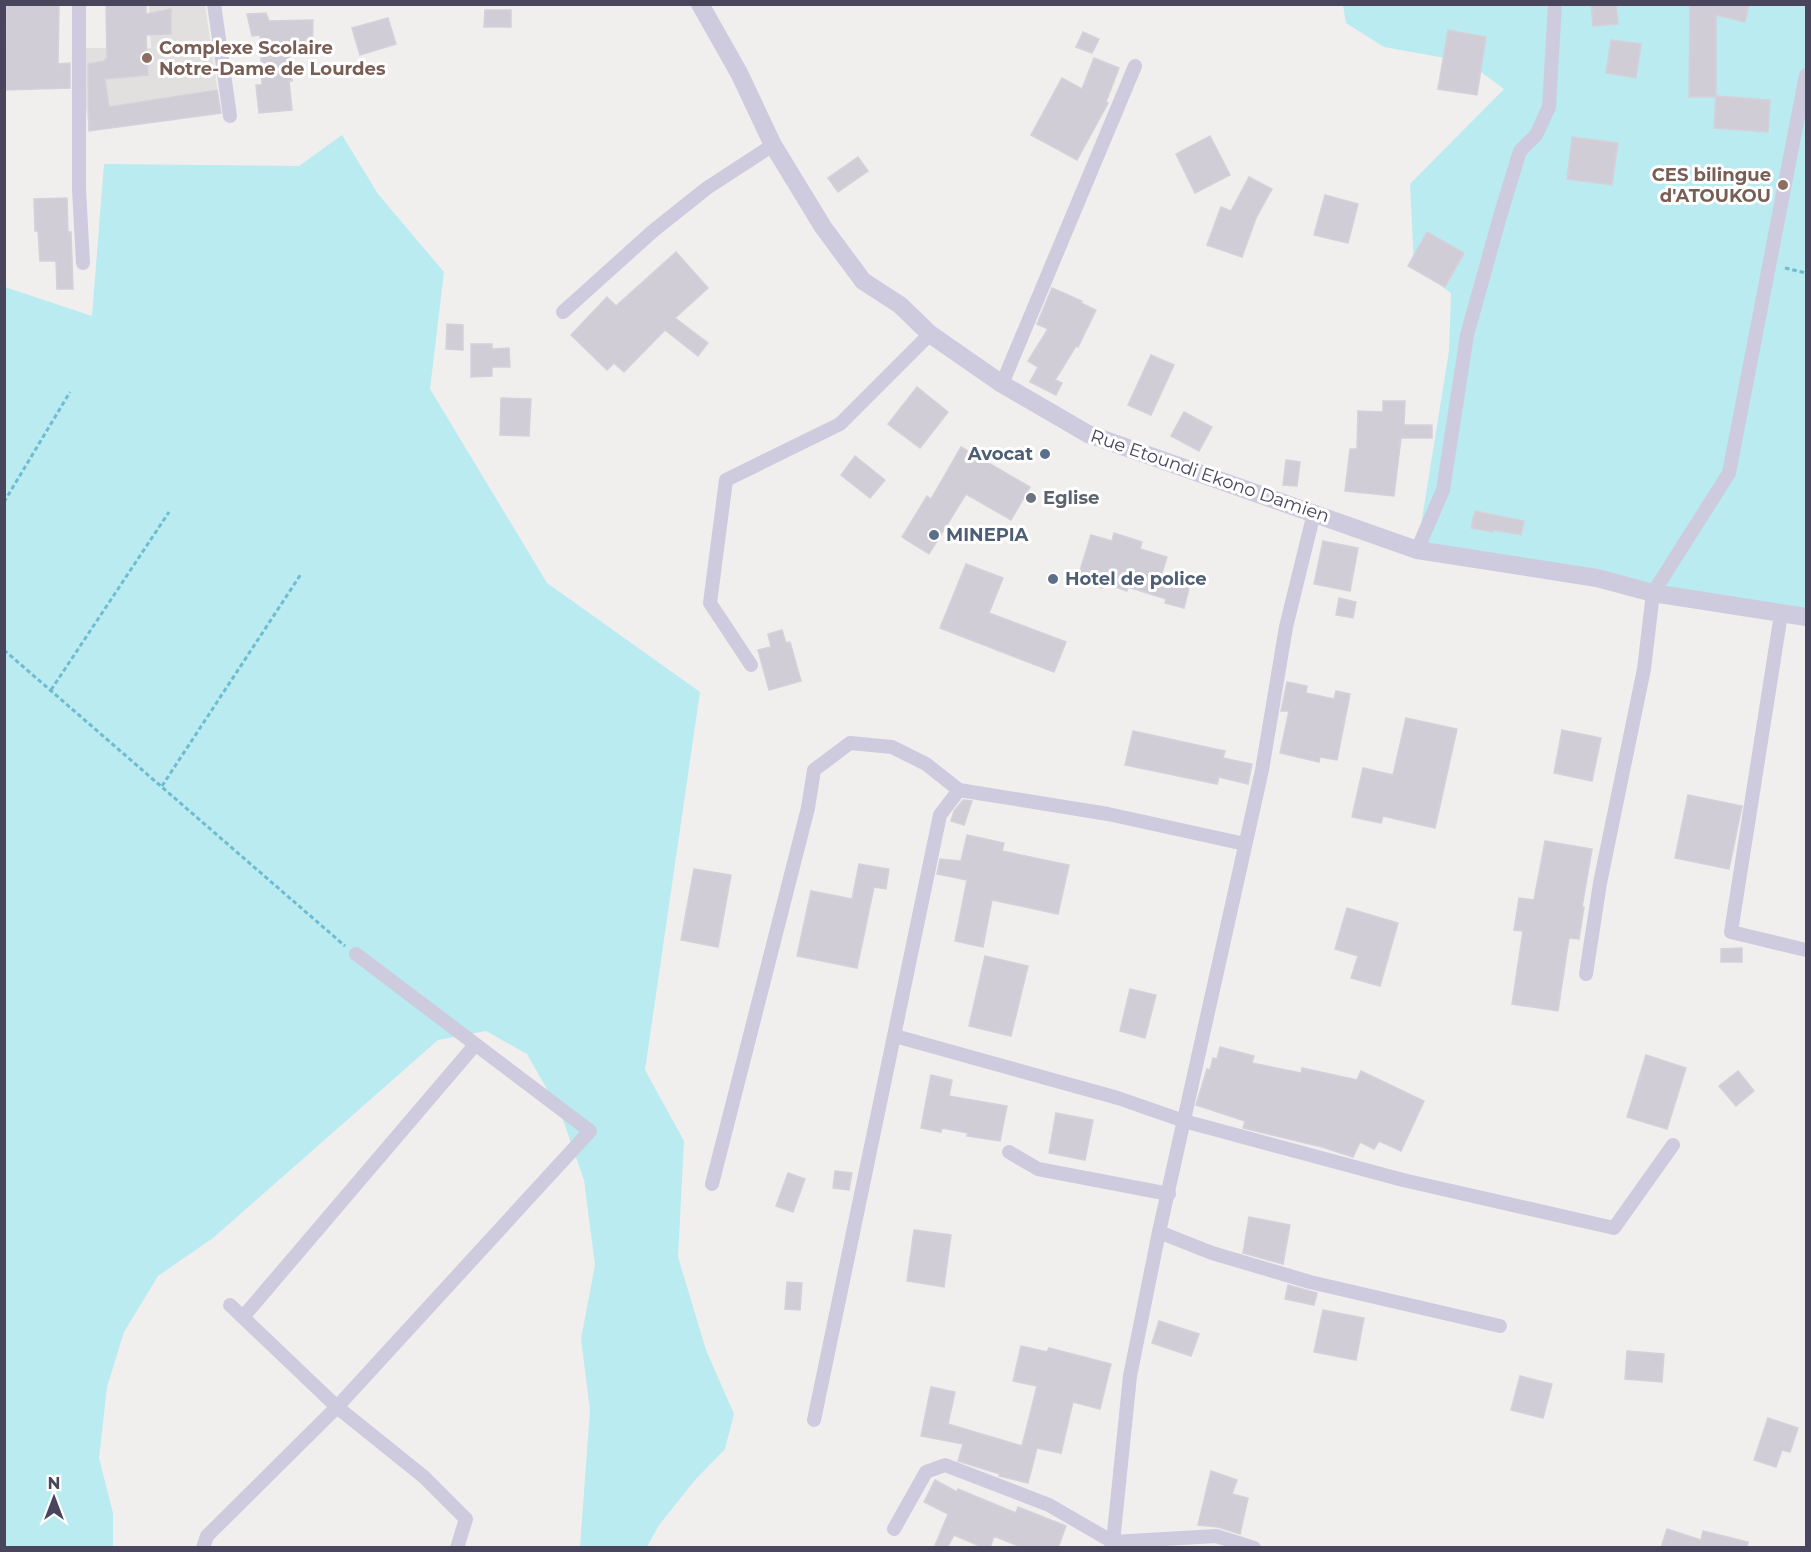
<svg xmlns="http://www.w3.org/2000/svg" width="1811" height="1552" font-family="Montserrat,sans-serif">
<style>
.education{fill:#e1e0df}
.green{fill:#b9ebf1}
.building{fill:#d0cdd6;stroke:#d5d1da;stroke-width:1.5}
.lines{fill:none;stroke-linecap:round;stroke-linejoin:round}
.path{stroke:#6fbbd0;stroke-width:3;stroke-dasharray:4.5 3;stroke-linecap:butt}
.minor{stroke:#cecbdf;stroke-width:14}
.tertiary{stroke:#cecbdf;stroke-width:18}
.education-dot{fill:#8d6e63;stroke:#fff;stroke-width:2}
.service-dot{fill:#5c6f8a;stroke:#fff;stroke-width:2}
.worship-dot{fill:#6b7280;stroke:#fff;stroke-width:2}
.labels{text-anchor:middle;stroke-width:6;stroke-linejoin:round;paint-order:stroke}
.education-label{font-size:18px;font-weight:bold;fill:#785e54;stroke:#fff;text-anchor:start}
.service-label{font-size:18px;font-weight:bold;fill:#4e5e75;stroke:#fff;text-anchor:start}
.street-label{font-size:18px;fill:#49455c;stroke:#fff}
.worship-label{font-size:18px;font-weight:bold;fill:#5b616d;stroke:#fff;text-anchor:start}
</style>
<rect width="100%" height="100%" fill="#f0efed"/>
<polygon class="education" points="149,5 205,5 221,113 89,131 86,108 81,102 81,48 151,48"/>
<g class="green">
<polygon points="1343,5 1806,5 1806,615 1417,550 1449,351 1451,293 1414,267 1410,184 1504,89 1467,62 1384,47 1346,23"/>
<polygon points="342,135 378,194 444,272 430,389 547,583 700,692 645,1070 684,1141 678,1257 706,1350 734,1414 725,1449 695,1480 659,1525 647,1547 580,1547 590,1410 581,1339 595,1265 584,1180 561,1114 527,1054 486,1031 438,1040 213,1238 158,1276 124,1332 107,1387 99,1458 113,1513 113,1547 5,1548 5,287 92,316 104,164 299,166"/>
</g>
<g class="building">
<polygon points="7,4 59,4 58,64 70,63 70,88 4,90"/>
<polygon points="106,4 146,4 146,14 171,9 171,34 146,35 148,75 105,79 109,107 217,90 221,113 89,131 88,64 105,61 105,59 107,59"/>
<polygon points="1591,4 1616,4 1618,24 1593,26"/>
<polygon points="1690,4 1749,4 1745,22 1716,15 1716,97 1689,97"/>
<polygon points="485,10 511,10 511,27 484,27"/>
<polygon points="266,13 269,21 313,20 312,55 289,52 292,81 289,81 292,110 259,113 256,85 262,85 260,35 252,36 247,14"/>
<polygon points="388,18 396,44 360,55 352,28"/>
<polygon points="1448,30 1486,37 1477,95 1438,89"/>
<polygon points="1083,32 1099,39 1092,53 1076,47"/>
<polygon points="1611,40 1641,44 1636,78 1606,73"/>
<polygon points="1094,58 1119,68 1106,102 1108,103 1077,160 1031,135 1062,78 1082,89"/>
<polygon points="1716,96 1770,100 1768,132 1714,128"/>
<polygon points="1210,136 1230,175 1195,193 1176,154"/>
<polygon points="1572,137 1618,143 1612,185 1567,179"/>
<polygon points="858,157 868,171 838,192 828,178"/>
<polygon points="1249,177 1272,189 1256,218 1242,257 1207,245 1221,207 1231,211"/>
<polygon points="1325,195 1358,204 1348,243 1314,235"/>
<polygon points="67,198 68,232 71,232 73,289 57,289 56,261 40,261 38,231 35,231 34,199"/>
<polygon points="1427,232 1464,253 1445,287 1408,266"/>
<polygon points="676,252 708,288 675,318 708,343 698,356 665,330 624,372 614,363 607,370 571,335 607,297 616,306"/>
<polygon points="1052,288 1082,301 1081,303 1096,310 1078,347 1076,346 1055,380 1062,383 1056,395 1030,382 1038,367 1028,361 1048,329 1037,324"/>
<polygon points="447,324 463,325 463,350 446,349"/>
<polygon points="471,344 492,344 492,349 509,348 510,367 492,367 492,376 471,377"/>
<polygon points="1151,355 1174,365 1151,415 1128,405"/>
<polygon points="917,387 948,412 920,448 888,424"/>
<polygon points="501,398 531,399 529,436 500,435"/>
<polygon points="1383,401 1405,401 1404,425 1432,425 1432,438 1401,438 1394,496 1345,491 1350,449 1357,449 1358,411 1383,412"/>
<polygon points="1184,412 1212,427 1199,451 1171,436"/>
<polygon points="961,447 1030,487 1011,520 966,494 929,554 902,537 927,496 931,499"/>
<polygon points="855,456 885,480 870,498 841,475"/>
<polygon points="1286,460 1300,462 1297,486 1283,485"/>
<polygon points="1475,511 1524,521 1521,535 1494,530 1493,532 1471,528"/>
<polygon points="1114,533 1142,542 1140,549 1167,557 1161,576 1190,584 1184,608 1165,603 1166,599 1128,587 1127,591 1104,583 1102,588 1077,580 1091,535 1112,541"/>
<polygon points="1323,541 1358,548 1350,591 1314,584"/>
<polygon points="966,564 1003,578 989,613 1066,642 1054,672 940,628"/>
<polygon points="1339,598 1356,602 1353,618 1336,615"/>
<polygon points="782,630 786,643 790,642 801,681 769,690 758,650 771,647 768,634"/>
<polygon points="1287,682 1307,686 1306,693 1334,699 1336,691 1350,694 1337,760 1320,757 1319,762 1280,753 1289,711 1281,711"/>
<polygon points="1406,718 1457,729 1435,828 1383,816 1381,823 1352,817 1363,768 1393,775"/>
<polygon points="1562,730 1601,738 1592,781 1554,773"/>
<polygon points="1133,731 1225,751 1223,758 1252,764 1248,784 1219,777 1217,784 1125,765"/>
<polygon points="1688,795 1742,806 1729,869 1675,858"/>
<polygon points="963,800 972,801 964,825 951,821 954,811"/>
<polygon points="967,835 1004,843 1002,851 1069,865 1058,914 992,900 983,947 955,941 967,880 937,874 940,859 961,861"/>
<polygon points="1545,841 1592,849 1582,907 1584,907 1579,939 1569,938 1558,1011 1512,1004 1523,931 1514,930 1519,898 1534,900"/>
<polygon points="859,864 889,869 886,889 874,887 857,968 797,956 811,891 852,899"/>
<polygon points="694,869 731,875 718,947 681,940"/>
<polygon points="1347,908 1398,923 1380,986 1351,978 1358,956 1335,949"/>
<polygon points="1742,948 1742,962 1721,962 1721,949"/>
<polygon points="985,956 1028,966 1011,1036 969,1026"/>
<polygon points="1130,989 1156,995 1145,1038 1120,1031"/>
<polygon points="1220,1047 1254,1056 1252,1063 1301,1073 1302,1068 1357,1080 1361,1071 1424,1101 1401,1151 1379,1141 1374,1149 1360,1142 1353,1157 1322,1147 1243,1128 1245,1121 1196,1105 1207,1069 1210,1070 1213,1058 1217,1059"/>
<polygon points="1646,1055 1686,1068 1667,1129 1627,1117"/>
<polygon points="1738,1071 1754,1091 1736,1106 1719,1086"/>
<polygon points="931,1075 952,1080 949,1096 1007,1106 1000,1141 967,1136 968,1133 942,1128 941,1132 921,1128"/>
<polygon points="1056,1113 1093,1120 1085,1160 1049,1153"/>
<polygon points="835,1171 852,1173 849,1190 833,1188"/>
<polygon points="788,1173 805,1179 793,1212 776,1206"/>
<polygon points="1249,1217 1290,1225 1283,1264 1243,1253"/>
<polygon points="914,1230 951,1235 944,1287 907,1281"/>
<polygon points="787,1282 802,1283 800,1310 785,1309"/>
<polygon points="1288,1285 1317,1293 1314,1305 1285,1299"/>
<polygon points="1323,1310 1364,1318 1356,1360 1314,1352"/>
<polygon points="1159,1321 1199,1334 1191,1356 1152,1343"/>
<polygon points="1021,1346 1047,1352 1049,1348 1111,1364 1100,1409 1073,1402 1061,1453 1037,1448 1028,1483 999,1476 1000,1474 958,1461 963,1444 921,1436 931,1387 955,1392 948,1424 1022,1446 1037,1386 1013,1381"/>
<polygon points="1627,1351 1664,1354 1662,1382 1625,1379"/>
<polygon points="1520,1376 1552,1384 1543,1418 1511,1410"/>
<polygon points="1768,1418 1798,1428 1790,1452 1782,1450 1776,1467 1754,1460"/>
<polygon points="1211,1471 1237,1480 1232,1494 1248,1498 1240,1534 1218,1527 1198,1525"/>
<polygon points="935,1480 957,1492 958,1489 1016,1513 1018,1507 1066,1526 1058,1548 1023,1548 994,1536 990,1548 984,1548 954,1535 947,1548 934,1548 948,1514 924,1502"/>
<polygon points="1667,1529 1701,1540 1703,1531 1748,1542 1747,1548 1661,1548"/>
</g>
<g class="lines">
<g class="path">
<polyline points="1785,268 1806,273"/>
<polyline points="4,502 70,392"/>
<polyline points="4,650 345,946"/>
<polyline points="51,690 169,512"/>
<polyline points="162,786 301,574"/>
</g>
<g class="minor">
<polyline points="79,4 79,189 83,263"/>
<polyline points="214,4 230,116"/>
<polyline points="563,312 653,231 707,188 773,145"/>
<polyline points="1002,384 1135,66"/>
<polyline points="1417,550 1443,490 1467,335 1501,213 1520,151 1536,135 1549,107 1555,4"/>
<polyline points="1781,614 1731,932 1806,950"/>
<polyline points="751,665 710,603 726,480 840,424 930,334"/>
<polyline points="1586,974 1600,883 1644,669 1653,593 1729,473 1806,75"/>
<polyline points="895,1036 1118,1098 1184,1121 1403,1180 1614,1228 1673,1145"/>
<polyline points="1009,1152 1038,1169 1169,1194"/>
<polyline points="712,1184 808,808 814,770 850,743 892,747 926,764 959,790 1108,814 1245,844"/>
<polyline points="1159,1232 1212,1253 1310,1282 1500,1326"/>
<polyline points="230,1305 337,1407 424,1477 466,1519 457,1548"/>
<polyline points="243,1317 475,1045"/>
<polyline points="814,1420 940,815 959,790"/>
<polyline points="894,1529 926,1472 945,1465 1049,1505 1113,1542 1216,1536 1254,1548"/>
<polyline points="203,1548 207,1536 337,1407 590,1131 356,954"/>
<polyline points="1111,1548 1113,1542 1130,1376 1159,1232 1262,770 1286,627 1314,513"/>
</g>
<polyline class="tertiary" points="700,4 739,73 773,145 823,227 863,281 900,305 930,334 1002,384 1088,434 1417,550 1597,578 1653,593 1806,617"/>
</g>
<g class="education-dot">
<circle cx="147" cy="58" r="6"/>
<circle cx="1783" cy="185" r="6"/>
</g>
<g class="service-dot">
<circle cx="1045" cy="454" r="6"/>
<circle cx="934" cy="535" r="6"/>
<circle cx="1053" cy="579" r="6"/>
</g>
<circle class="worship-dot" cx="1031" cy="498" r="6"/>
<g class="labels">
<g class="education-label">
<text x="159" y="54">Complexe Scolaire<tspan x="159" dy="21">Notre-Dame de Lourdes</tspan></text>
<text x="1771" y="181" text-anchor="end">CES bilingue<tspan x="1771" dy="21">d'ATOUKOU</tspan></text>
</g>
<g class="service-label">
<text x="1033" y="460" text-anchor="end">Avocat</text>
<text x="946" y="541">MINEPIA</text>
<text x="1065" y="585">Hotel de police</text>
</g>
<g class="street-label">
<text transform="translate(1210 476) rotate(19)" y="6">Rue Etoundi Ekono Damien</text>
</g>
<g class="worship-label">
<text x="1043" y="504">Eglise</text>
</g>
</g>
<rect width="1811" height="1552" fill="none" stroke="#49455c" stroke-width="12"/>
<g transform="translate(54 1498)" stroke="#ffffff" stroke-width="4.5" paint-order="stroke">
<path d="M0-4.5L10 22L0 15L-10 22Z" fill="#49455c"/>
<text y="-9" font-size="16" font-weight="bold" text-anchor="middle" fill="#49455c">N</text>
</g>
</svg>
